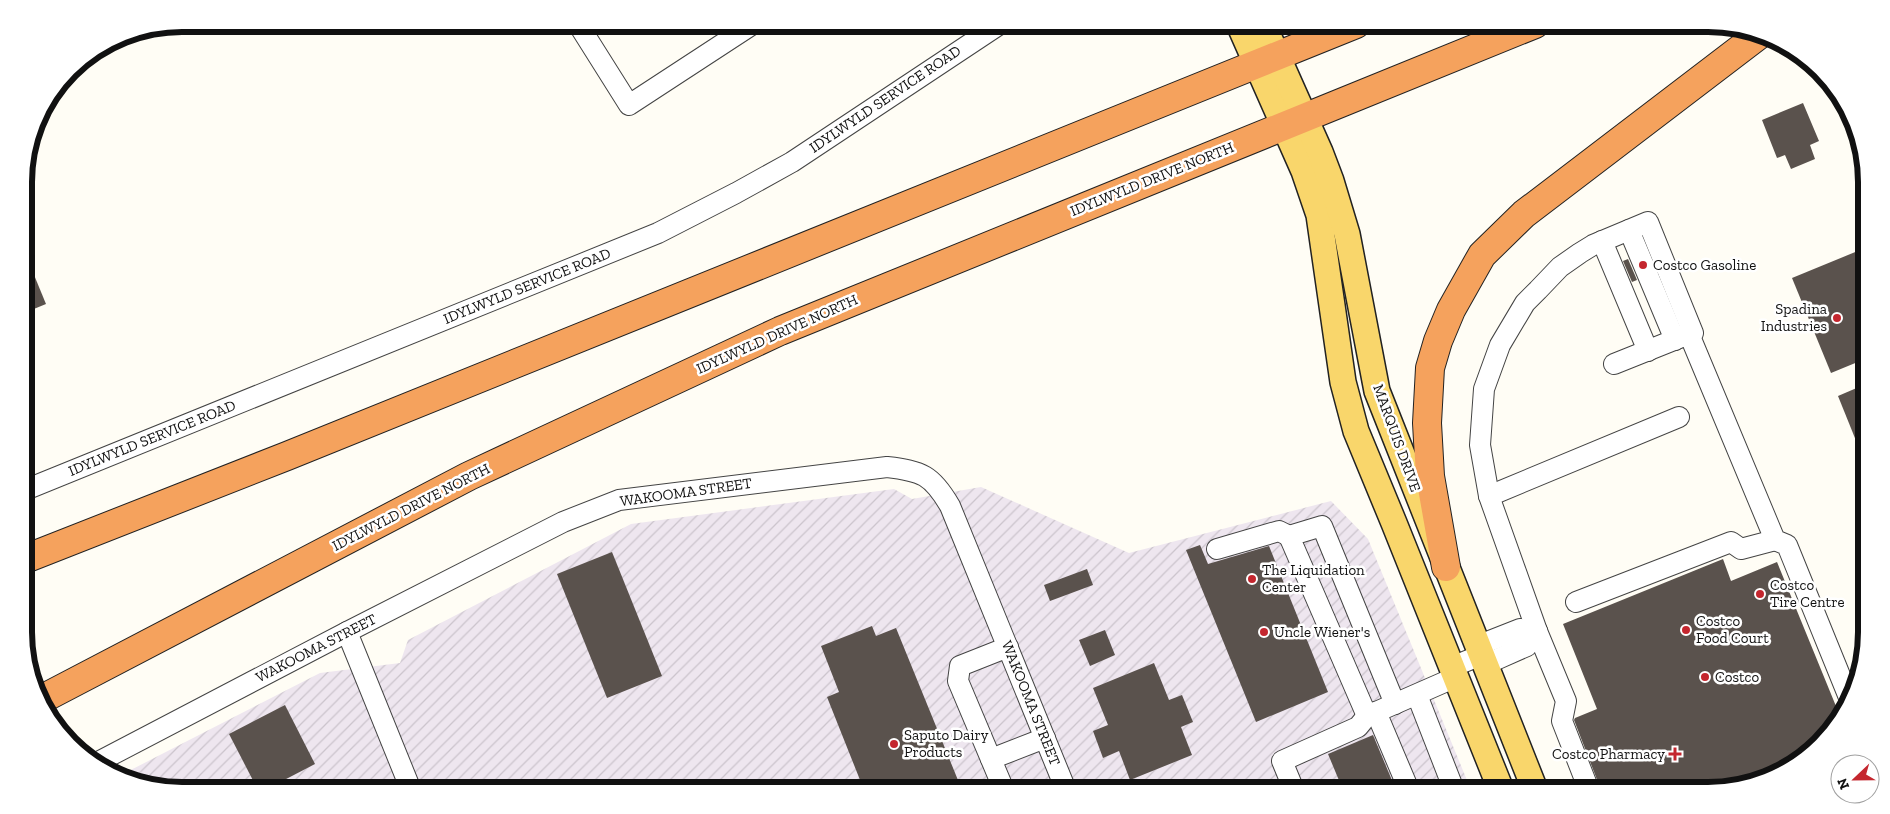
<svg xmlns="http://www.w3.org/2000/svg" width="1890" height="814" font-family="'Zilla Slab',serif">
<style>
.industrial{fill:url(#industrial-furrows)}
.building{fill:#5a524d}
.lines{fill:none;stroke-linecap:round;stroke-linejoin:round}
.minor-casing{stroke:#444;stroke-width:22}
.major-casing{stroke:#222;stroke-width:28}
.highway-casing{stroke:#222;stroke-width:30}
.minor{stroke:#fff;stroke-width:20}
.major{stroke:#f9d66b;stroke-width:25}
.highway{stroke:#f5a25d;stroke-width:28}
.poi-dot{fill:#c4262e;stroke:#fff;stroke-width:2}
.labels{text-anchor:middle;stroke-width:5;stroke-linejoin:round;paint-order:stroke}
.street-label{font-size:15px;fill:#111;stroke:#fff}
.poi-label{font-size:15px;fill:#111;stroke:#fff;text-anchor:start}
.rim{fill:none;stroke:#111;stroke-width:6}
</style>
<defs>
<pattern id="industrial-furrows" width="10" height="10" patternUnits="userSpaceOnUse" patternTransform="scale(1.25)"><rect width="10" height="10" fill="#eee6ef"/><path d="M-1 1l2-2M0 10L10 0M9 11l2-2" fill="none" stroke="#cbc4cc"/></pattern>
</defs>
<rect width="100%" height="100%" fill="#fffdf5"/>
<polygon class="industrial" points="981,487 1129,553 1331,501 1368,539 1471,790 182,790 122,778 119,776 320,673 400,663 408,640 631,524 894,489 912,499"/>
<g class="building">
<polygon points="1803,103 1819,141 1810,145 1815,159 1791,169 1785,155 1777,158 1762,120"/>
<polygon points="1865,248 1865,359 1831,373 1792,278"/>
<polygon points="25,253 46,304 24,313 24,254"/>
<polygon points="1628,259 1637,280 1632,282 1623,261"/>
<polygon points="1866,384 1866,462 1865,463 1838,396"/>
<polygon points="1200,545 1208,564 1269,546 1328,692 1256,722 1186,550"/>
<polygon points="612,552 662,676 607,698 557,574"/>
<polygon points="1723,559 1731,581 1777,562 1840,716 1833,728 1796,763 1718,790 1601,790 1574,720 1575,718 1597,709 1563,624"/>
<polygon points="1087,569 1093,585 1050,601 1044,585"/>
<polygon points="872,626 876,636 896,628 962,790 864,790 827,697 839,692 821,646"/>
<polygon points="1105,630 1115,655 1090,666 1079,640"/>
<polygon points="1154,663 1169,700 1182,695 1193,722 1181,727 1192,755 1130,780 1119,751 1103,758 1093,731 1108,725 1093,688"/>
<polygon points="285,705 315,764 265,790 258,790 229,734"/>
<polygon points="1373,735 1396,790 1343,790 1328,754"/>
</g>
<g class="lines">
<g class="minor-casing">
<g id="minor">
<polyline points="578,24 629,105 753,24"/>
<polyline points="1629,230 1675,340"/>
<polyline points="1602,241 1648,351"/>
<polyline points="1614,364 1689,334 1775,540 1787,545 1850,700"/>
<polyline points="25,490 658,233 736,193 792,162 1000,24"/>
<polyline points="1489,496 1679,417"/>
<polyline points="1217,549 1279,531 1289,536"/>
<polyline points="1576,602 1731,542 1741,549 1775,540"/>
<polyline points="347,632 411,790"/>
<polyline points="1481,655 1493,661 1527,646 1537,631"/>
<polyline points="1452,667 1481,655 1487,642 1520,629 1537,631"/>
<polyline points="1417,695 1454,790"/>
<polyline points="1376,712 1409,790"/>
<polyline points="1367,716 1289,536 1322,526 1395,704"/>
<polyline points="991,759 1045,738"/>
<path d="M100,761L347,632L563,522L619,500L887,467C922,471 932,475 950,506L1066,790"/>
<polyline points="1004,790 958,681 960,666 1008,647"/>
<polyline points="1294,790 1282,761 1358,727 1367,716 1456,677"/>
<polyline points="1589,790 1562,721 1566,701 1537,631 1489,496 1480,445 1484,389 1500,345 1525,303 1538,290 1560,267 1580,253 1593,245 1648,222 1693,333 1689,334"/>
</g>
</g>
<g class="major-casing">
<g id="major">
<polyline points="1239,24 1304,171 1319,215 1343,382 1356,431 1394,523 1501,790"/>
<polyline points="1263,24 1320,152 1331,181 1347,234 1377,391 1535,790"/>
</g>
</g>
<g class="highway-casing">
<g id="highway">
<polyline points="25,559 287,456 1356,24"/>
<polyline points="1446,567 1430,476 1427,423 1430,368 1438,341 1451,310 1482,255 1524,214 1760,34"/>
<polyline points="44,698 469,476 780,331 1535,24"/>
</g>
</g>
<use href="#minor" class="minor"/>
<use href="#major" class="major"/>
<use href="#highway" class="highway"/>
</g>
<g class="poi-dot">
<circle cx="1643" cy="265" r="5"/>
<circle cx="1837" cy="318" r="5"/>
<circle cx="1252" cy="579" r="5"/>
<circle cx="1760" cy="594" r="5"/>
<circle cx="1686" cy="630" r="5"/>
<circle cx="1264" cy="632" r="5"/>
<circle cx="1705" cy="677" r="5"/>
<circle cx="894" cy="744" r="5"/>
<path d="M1672.5 746.5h5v5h5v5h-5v5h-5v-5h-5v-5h5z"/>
</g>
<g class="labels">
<g class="street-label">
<text transform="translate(885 99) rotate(-34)" y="5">IDYLWYLD SERVICE ROAD</text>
<text transform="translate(1152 179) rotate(-22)" y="5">IDYLWYLD DRIVE NORTH</text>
<text transform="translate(527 286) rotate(-22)" y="5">IDYLWYLD SERVICE ROAD</text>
<text transform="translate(777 334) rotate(-24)" y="5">IDYLWYLD DRIVE NORTH</text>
<text transform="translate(152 438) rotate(-22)" y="5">IDYLWYLD SERVICE ROAD</text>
<text transform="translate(1397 438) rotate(70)" y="5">MARQUIS DRIVE</text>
<text transform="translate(686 492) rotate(-8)" y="5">WAKOOMA STREET</text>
<text transform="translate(411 507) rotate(-27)" y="5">IDYLWYLD DRIVE NORTH</text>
<text transform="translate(316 648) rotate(-27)" y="5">WAKOOMA STREET</text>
<text transform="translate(1031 703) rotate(68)" y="5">WAKOOMA STREET</text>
</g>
<g class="poi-label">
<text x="1653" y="270">Costco Gasoline</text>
<text x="1827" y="314" text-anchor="end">Spadina<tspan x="1827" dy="17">Industries</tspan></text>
<text x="1262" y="575">The Liquidation<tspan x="1262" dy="17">Center</tspan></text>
<text x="1770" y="590">Costco<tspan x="1770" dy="17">Tire Centre</tspan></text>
<text x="1696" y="626">Costco<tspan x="1696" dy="17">Food Court</tspan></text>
<text x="1274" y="637">Uncle Wiener's</text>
<text x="1715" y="682">Costco</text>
<text x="904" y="740">Saputo Dairy<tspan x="904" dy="17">Products</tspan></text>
<text x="1665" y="759" text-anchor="end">Costco Pharmacy</text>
</g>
</g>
<path d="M0 0H1890V814H0ZM182 32H1708A150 150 0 0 1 1858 182V632A150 150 0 0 1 1708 782H182A150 150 0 0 1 32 632V182A150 150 0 0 1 182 32Z" fill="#fff" fill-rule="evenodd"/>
<path class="rim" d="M182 32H1708A150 150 0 0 1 1858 182V632A150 150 0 0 1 1708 782H182A150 150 0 0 1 32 632V182A150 150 0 0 1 182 32Z"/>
<g transform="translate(1855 779) rotate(248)"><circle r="24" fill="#ffffff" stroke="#a0a0a0"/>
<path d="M0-4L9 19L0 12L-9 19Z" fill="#c4262e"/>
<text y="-8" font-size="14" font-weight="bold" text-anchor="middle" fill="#111111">N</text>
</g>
</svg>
